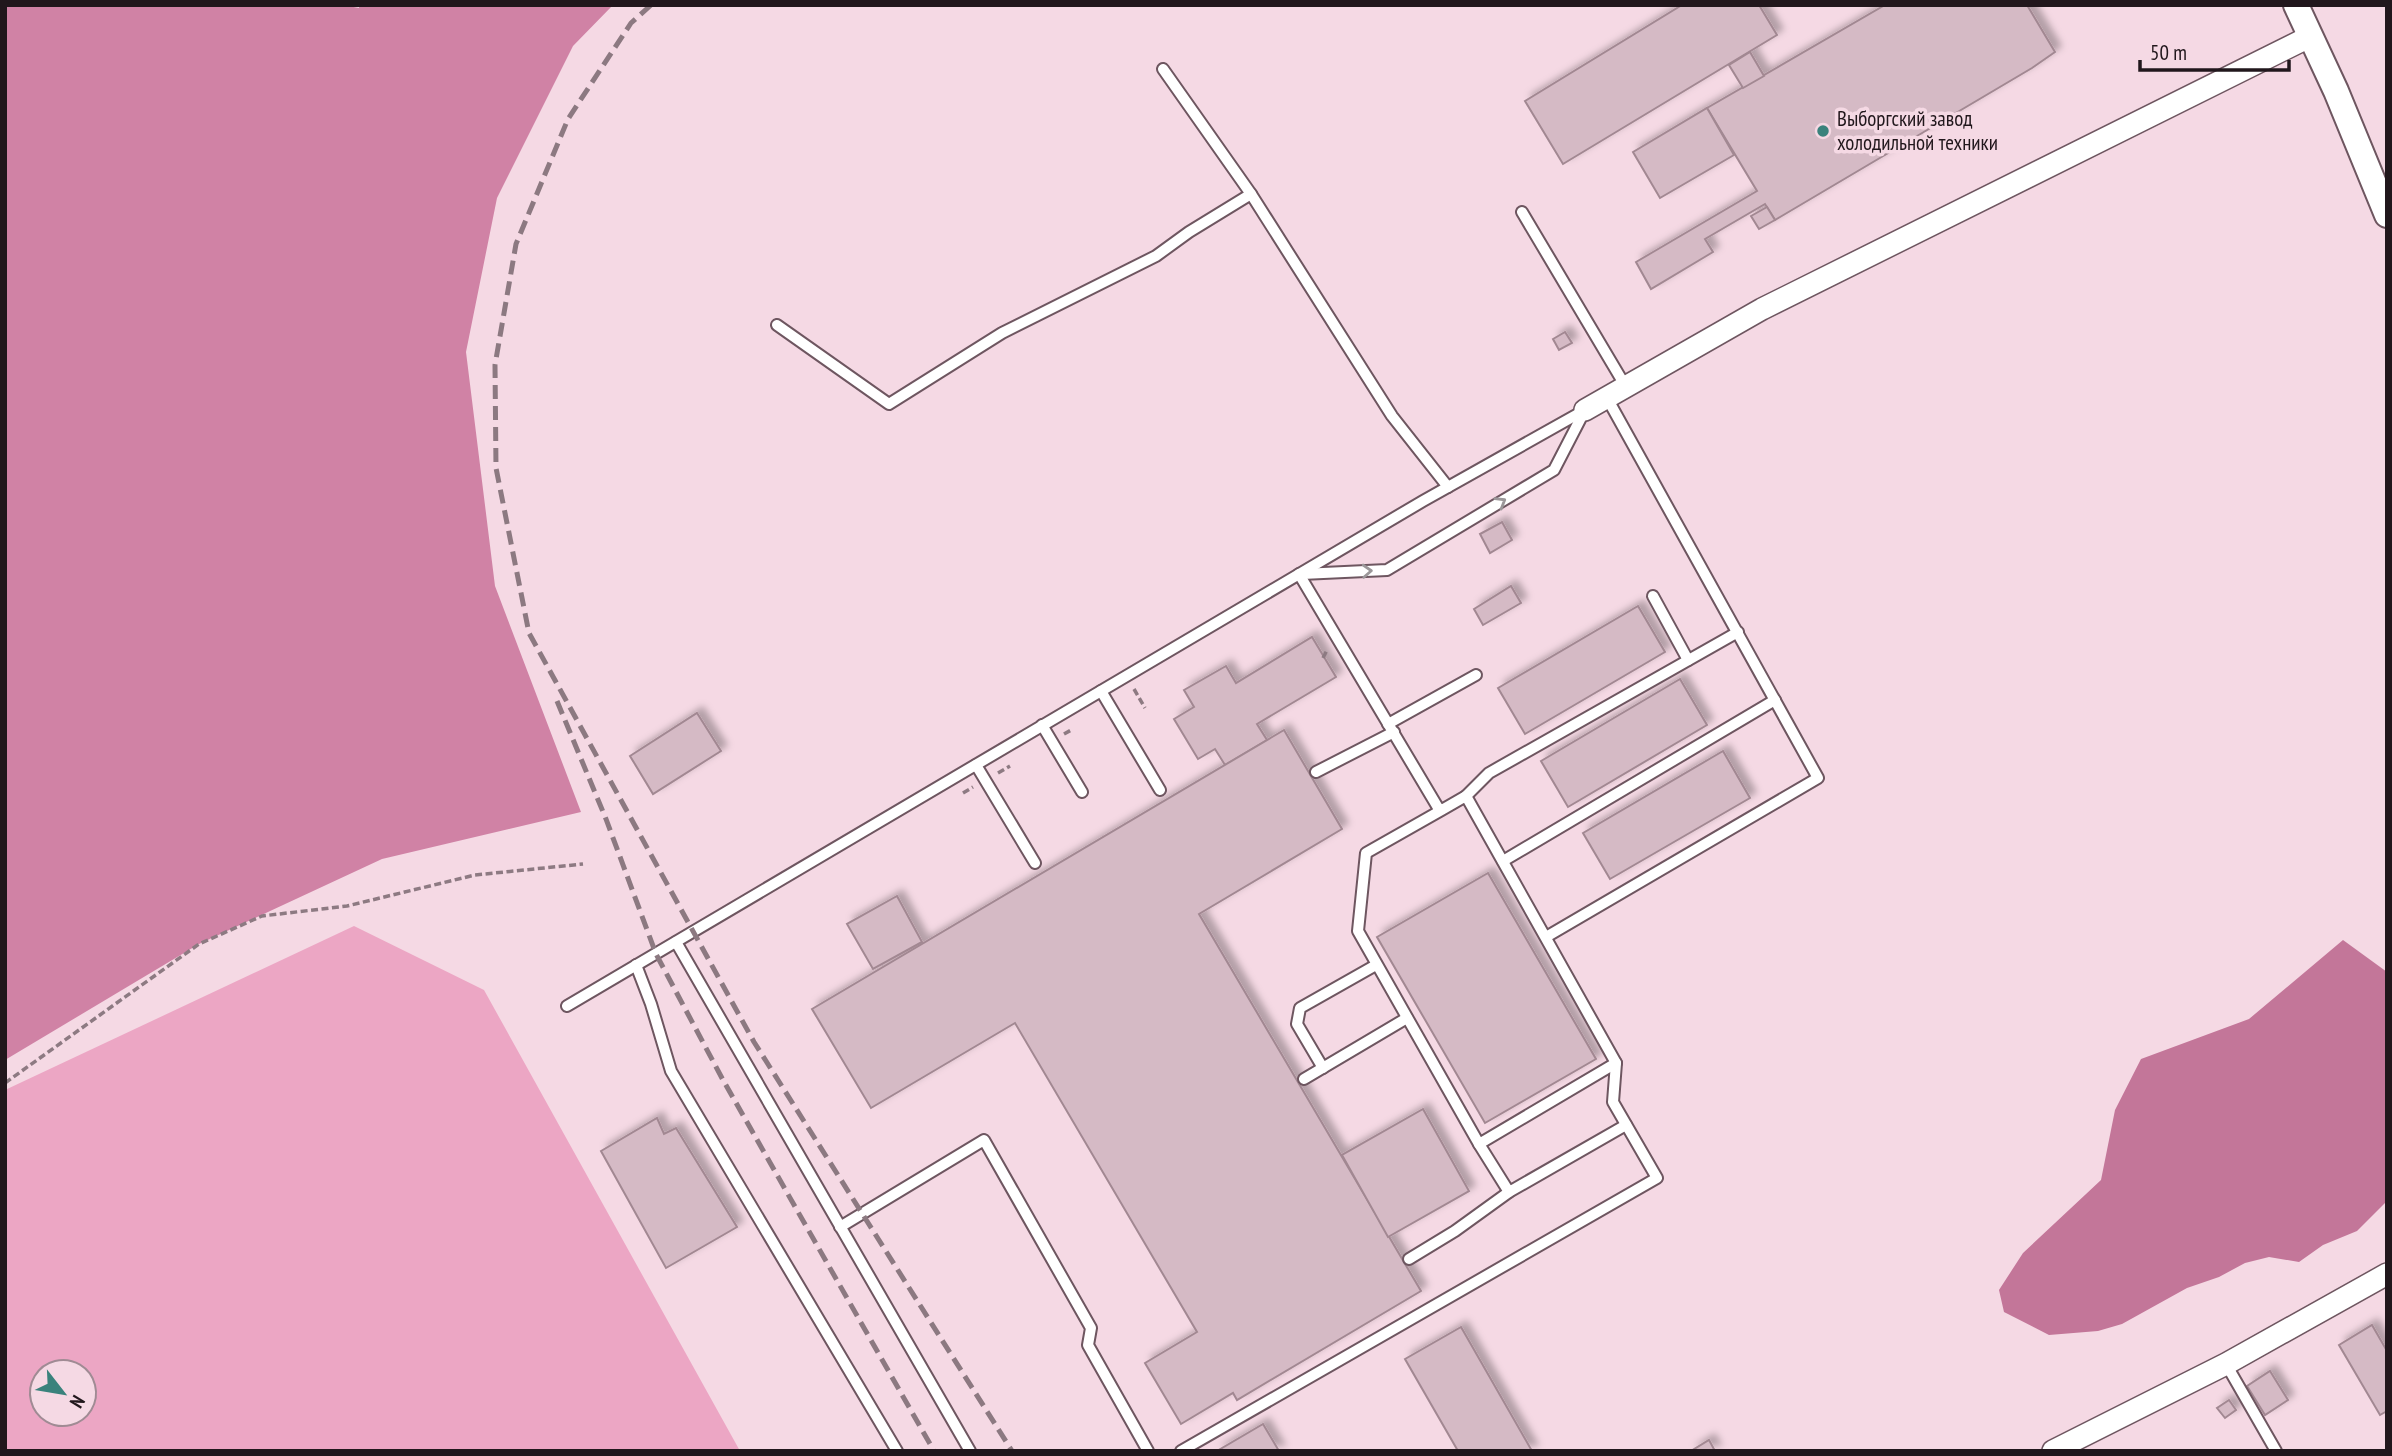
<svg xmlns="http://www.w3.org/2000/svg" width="2392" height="1456" font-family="'PT Sans Narrow',sans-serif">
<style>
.green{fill:#eca6c4;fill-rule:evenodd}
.forest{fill:#d082a5}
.water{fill:#c37699}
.building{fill:#d5bac5;stroke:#a28892;stroke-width:2;filter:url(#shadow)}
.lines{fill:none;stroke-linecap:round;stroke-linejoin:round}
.service-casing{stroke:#6e5660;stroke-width:14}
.minor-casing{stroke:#6e5660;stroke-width:24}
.tertiary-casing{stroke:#6e5660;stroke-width:28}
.path{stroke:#8d7a82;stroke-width:3.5;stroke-dasharray:7 3.5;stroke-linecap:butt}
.service{stroke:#fff;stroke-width:10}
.minor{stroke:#fff;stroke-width:21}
.tertiary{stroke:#fff;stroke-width:24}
.rail{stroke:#8c7981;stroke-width:5;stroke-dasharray:14 7;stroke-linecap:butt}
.oneway{stroke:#9b9799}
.poi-dot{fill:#3a827c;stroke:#f5d9e4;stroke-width:2.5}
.labels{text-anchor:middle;stroke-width:7;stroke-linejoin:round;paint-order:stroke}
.poi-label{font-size:21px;fill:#21171c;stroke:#f5d9e4;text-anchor:start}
</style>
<defs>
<filter id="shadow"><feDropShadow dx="6" dy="-6" stdDeviation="3.5" flood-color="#0004"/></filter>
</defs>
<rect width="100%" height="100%" fill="#f5d9e4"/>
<path class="green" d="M354,926L484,990L740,1451H5V1090ZM42,1372H84V1414H42Z"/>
<polygon class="forest" points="5,5 343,5 359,8 359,5 613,5 573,46 497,198 466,352 495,586 581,812 382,859 199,944 5,1060"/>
<polygon class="water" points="2343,940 2387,972 2387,1201 2357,1231 2323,1245 2299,1262 2269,1257 2245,1263 2219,1277 2187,1288 2122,1324 2098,1331 2049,1335 2004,1312 1999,1290 2023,1253 2101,1180 2115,1110 2141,1059 2249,1019"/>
<g class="building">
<polygon points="1682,5 1759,5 1777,35 1563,164 1525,101"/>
<polygon points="1885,5 2027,5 2055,52 2032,68 1775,220 1765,204 1705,239 1713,252 1651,289 1636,262 1757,191 1707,108"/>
<polygon points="1750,52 1764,76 1743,88 1729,65"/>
<polygon points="1707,108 1734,155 1660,198 1633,152"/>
<polygon points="1767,207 1775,220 1759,229 1751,216"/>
<polygon points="1565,332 1572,343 1559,350 1553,339"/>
<polygon points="1502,522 1512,540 1490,553 1480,534"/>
<polygon points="1511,586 1521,603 1483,625 1474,609"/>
<polygon points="1638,606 1665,652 1525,734 1498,688"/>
<polygon points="1312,637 1336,677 1257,724 1267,740 1225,765 1215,749 1198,759 1174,719 1194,707 1184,690 1226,666 1236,683"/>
<polygon points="1680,679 1707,725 1568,807 1541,761"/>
<polygon points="697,713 721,751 653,794 630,756"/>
<polygon points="1284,730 1342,829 1199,914 1421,1291 1237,1400 1233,1393 1181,1424 1145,1363 1197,1332 1015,1023 871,1108 812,1009"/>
<polygon points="1723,751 1750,798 1610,879 1583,833"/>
<polygon points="1488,873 1596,1059 1485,1123 1377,937"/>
<polygon points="897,896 922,942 873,969 847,924"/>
<polygon points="1423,1109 1469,1191 1388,1237 1342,1155"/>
<polygon points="657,1118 664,1134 676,1128 737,1227 666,1268 601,1151"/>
<polygon points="2372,1325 2387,1351 2387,1411 2380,1415 2339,1345"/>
<polygon points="1461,1327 1532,1451 1458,1451 1405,1359"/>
<polygon points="2270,1371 2288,1400 2265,1415 2247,1386"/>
<polygon points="2229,1400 2236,1410 2225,1418 2217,1408"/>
<polygon points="1263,1424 1279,1451 1217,1451"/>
<polygon points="1709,1440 1715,1451 1691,1451"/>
</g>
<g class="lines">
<g class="service-casing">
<g id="service">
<polyline points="1163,69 1251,194 1392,416 1448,487"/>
<polyline points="1522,212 1626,387"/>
<polyline points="777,325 889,404 1002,333 1156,256 1189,232 1251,194"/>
<polyline points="1299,574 1440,811 1366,853 1358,931 1479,1144 1616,1063 1466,796 1440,811"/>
<polyline points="1302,574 1387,570 1554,470 1585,410"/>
<polyline points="1653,596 1688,660"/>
<polyline points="1101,691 1160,790"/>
<polyline points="1388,724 1476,675"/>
<polyline points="1042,725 1082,792"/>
<polyline points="976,765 1035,863"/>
<polyline points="1316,772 1394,732"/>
<polyline points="1466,796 1489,773 1738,632"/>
<polyline points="1503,861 1775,700"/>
<polyline points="1546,937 1818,778 1607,398"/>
<polyline points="676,942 970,1451"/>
<polyline points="636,965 651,1004 671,1071 897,1451"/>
<polyline points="567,1006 1423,501 1585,410"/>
<polyline points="1323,1068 1297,1024 1300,1008 1376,965"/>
<polyline points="1304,1079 1407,1018"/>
<polyline points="1479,1144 1509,1192 1626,1125"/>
<polyline points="840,1227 984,1140 1091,1328 1088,1345 1148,1451"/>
<polyline points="1409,1259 1455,1231 1509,1192"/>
<polyline points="2226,1364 2276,1451"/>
<polyline points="1181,1451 1657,1178 1613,1102 1616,1063"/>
</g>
</g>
<g class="minor-casing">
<g id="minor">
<polyline points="1585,410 1762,309 2311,36"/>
<polyline points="2053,1451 2226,1364 2387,1274"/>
</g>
</g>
<g class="tertiary-casing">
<polyline id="tertiary" points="2296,5 2336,91 2387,215"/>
</g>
<g class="path">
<polyline points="1323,658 1327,650"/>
<polyline points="1134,689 1145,708"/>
<polyline points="1064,734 1073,729"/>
<polyline points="998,773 1010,766"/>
<polyline points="963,793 973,787"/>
<polyline points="5,1083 199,944 262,916 347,906 475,875 583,864"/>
</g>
<use href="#service" class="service"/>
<use href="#minor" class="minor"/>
<use href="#tertiary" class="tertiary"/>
<g class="rail">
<polyline points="651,5 631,23 568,119 516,244 495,365 496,468 529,633 754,1042 1012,1451"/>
<polyline points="557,701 606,819 656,954 723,1080 934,1451"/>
</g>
</g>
<defs><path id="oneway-chevron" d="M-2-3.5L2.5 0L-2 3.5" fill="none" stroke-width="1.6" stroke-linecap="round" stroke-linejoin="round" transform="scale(1.75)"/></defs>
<g class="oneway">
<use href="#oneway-chevron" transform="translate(1501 502) rotate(-31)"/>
<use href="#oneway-chevron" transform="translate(1367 571) rotate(-3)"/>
</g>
<circle class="poi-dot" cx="1823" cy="131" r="7"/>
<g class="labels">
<g class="poi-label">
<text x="1837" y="126">Выборгский завод<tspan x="1837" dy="24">холодильной техники</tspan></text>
</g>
</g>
<rect width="2392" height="1456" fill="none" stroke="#21171c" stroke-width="14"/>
<g transform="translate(63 1393) rotate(121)"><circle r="33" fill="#f5d9e4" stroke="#a08b94" stroke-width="2"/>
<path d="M0-5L12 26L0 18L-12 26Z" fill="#3a827c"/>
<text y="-10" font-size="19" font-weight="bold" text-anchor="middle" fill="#21171c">N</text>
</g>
<path d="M2140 60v10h149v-10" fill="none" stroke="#21171c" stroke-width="3.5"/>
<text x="2150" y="60" font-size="21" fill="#21171c" stroke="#f5d9e4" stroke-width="5" paint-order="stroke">50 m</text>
</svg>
